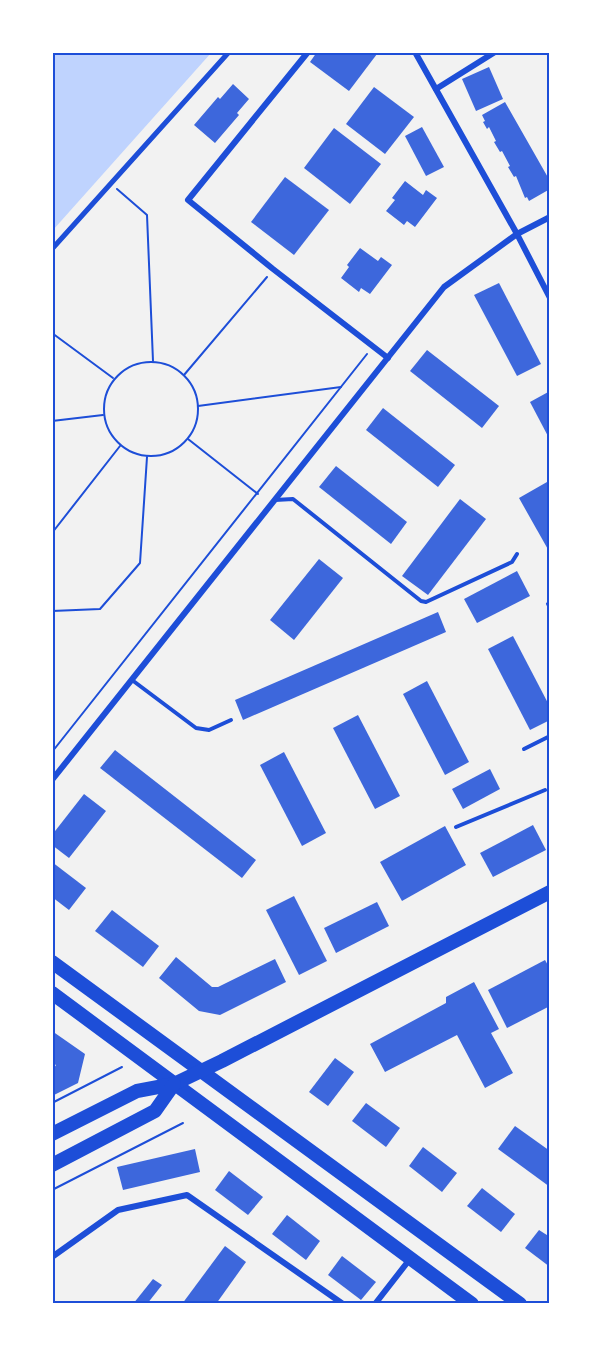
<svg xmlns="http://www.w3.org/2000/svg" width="602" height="1356" font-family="'Roboto Condensed',sans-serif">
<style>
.water{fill:#bfd3fe}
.building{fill:#3d67dc}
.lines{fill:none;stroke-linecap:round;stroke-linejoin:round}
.path{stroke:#1d4ed8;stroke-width:2}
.service{stroke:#1d4ed8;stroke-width:4}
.pedestrian{stroke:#1d4ed8;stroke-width:5}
.minor{stroke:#1d4ed8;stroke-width:6}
.primary{stroke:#1d4ed8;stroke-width:14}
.neatline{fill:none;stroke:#1d4ed8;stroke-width:2}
</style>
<rect width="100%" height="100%" fill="#f2f2f2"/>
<polygon class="water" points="53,52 211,53 53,230 52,53"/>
<g class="building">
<polygon points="317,52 375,52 377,54 349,91 310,62"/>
<polygon points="489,67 503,99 476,111 462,79"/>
<polygon points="233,84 249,99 237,113 239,115 215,143 194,125 218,97 220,99"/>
<polygon points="374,87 414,117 385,154 346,124"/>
<polygon points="505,102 550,181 550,189 529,201 527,197 525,198 516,176 514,177 508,167 510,166 502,151 500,152 494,142 496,141 489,127 487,129 483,122 485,121 482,115"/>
<polygon points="422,127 444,167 426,176 405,136"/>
<polygon points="334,128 381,164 350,204 304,168"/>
<polygon points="285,177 329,210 294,255 251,222"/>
<polygon points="405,181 423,195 426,190 437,198 415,227 407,221 404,225 386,211 395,200 392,198"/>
<polygon points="360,248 378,261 381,257 392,265 370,294 361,288 359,292 341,278 349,267 347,265"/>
<polygon points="499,283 541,364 517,376 474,295"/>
<polygon points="427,350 499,406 482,428 410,371"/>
<polygon points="550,391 550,440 530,402"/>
<polygon points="383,408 455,465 438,487 366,430"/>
<polygon points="336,466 407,522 391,544 319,487"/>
<polygon points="547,482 550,488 550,553 519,498"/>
<polygon points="460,499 486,519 428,595 402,576"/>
<polygon points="319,559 343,578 294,640 270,620"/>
<polygon points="517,571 530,596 477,623 464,599"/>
<polygon points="438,612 446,632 243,720 235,700"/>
<polygon points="513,636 550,707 550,720 530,730 488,649"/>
<polygon points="427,681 469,762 445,775 403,694"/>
<polygon points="358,715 400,796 375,809 333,728"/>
<polygon points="115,750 256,860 242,878 100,768"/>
<polygon points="284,752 326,833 302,846 260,765"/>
<polygon points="490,769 500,789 463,809 452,789"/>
<polygon points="84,794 106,811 69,858 52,845 52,835"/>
<polygon points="533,825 546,850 493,877 480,853"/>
<polygon points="445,826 466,865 402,901 380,862"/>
<polygon points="52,862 86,888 69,910 52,897"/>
<polygon points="294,896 327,961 299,975 266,910"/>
<polygon points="377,902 389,926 336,953 324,928"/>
<polygon points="112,910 159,946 143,967 95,931"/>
<polygon points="176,957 212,987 218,987 275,959 286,982 220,1015 199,1011 159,978"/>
<polygon points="545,960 550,969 550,1006 507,1028 488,990"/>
<polygon points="474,982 499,1029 491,1033 513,1073 485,1088 457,1035 385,1072 370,1044 446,1003 446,997"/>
<polygon points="52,1031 85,1054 78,1083 52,1096 52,1071 56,1065 52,1063"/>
<polygon points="335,1058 354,1072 328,1106 309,1092"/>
<polygon points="366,1103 400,1128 386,1147 352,1121"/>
<polygon points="515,1126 550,1151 550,1187 498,1149"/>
<polygon points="423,1147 457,1173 442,1192 409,1166"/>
<polygon points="195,1149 200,1172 123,1190 117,1167"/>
<polygon points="229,1171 263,1197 248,1215 215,1190"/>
<polygon points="482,1188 515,1214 501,1232 467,1206"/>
<polygon points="287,1215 320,1241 306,1260 272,1234"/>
<polygon points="539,1230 550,1237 550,1267 525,1248"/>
<polygon points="225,1246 246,1262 216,1304 182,1304"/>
<polygon points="342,1256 376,1282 361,1300 328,1275"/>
<polygon points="153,1279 162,1285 147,1304 133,1304"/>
</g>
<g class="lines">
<g class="path">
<polyline points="117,189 147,215 153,361"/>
<polyline points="52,333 113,378"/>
<circle cx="151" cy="409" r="47"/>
<polyline points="184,375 267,277"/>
<polyline points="198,406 341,387"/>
<polyline points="52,421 103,415"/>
<polyline points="188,439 258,494"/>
<polyline points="52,533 120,446"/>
<polyline points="52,611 100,609 140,563 147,457"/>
<polyline points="52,752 367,354"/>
<polyline points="52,1103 122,1067"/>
<polyline points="52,1190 183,1123"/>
</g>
<g class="service">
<polyline points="275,500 293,499 421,601 426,602 512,562 517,554"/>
<polyline points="548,604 550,607"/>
<polyline points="132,680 196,728 209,730 231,720"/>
<polyline points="524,749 550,736"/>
<polyline points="456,827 545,790"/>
</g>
<polyline class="pedestrian" points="52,249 229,52"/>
<g class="minor">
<polyline points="308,52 188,200 273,269 388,358"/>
<polyline points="415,52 517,234 550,298"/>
<polyline points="436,89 495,52"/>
<polyline points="52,780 444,287 517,234 550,217"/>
<polyline points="52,1257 118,1210 187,1195 343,1304"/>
<polyline points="375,1304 410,1259"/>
</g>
<g class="primary">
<polyline points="52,962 520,1304"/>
<polyline points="52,993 472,1304"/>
<polyline points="52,1134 137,1091 174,1084 222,1061 550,892"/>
<polyline points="52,1165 155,1111 174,1084"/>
</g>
</g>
<rect width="602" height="1356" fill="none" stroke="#ffffff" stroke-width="108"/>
<rect x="54" y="54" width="494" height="1248" class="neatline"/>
</svg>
